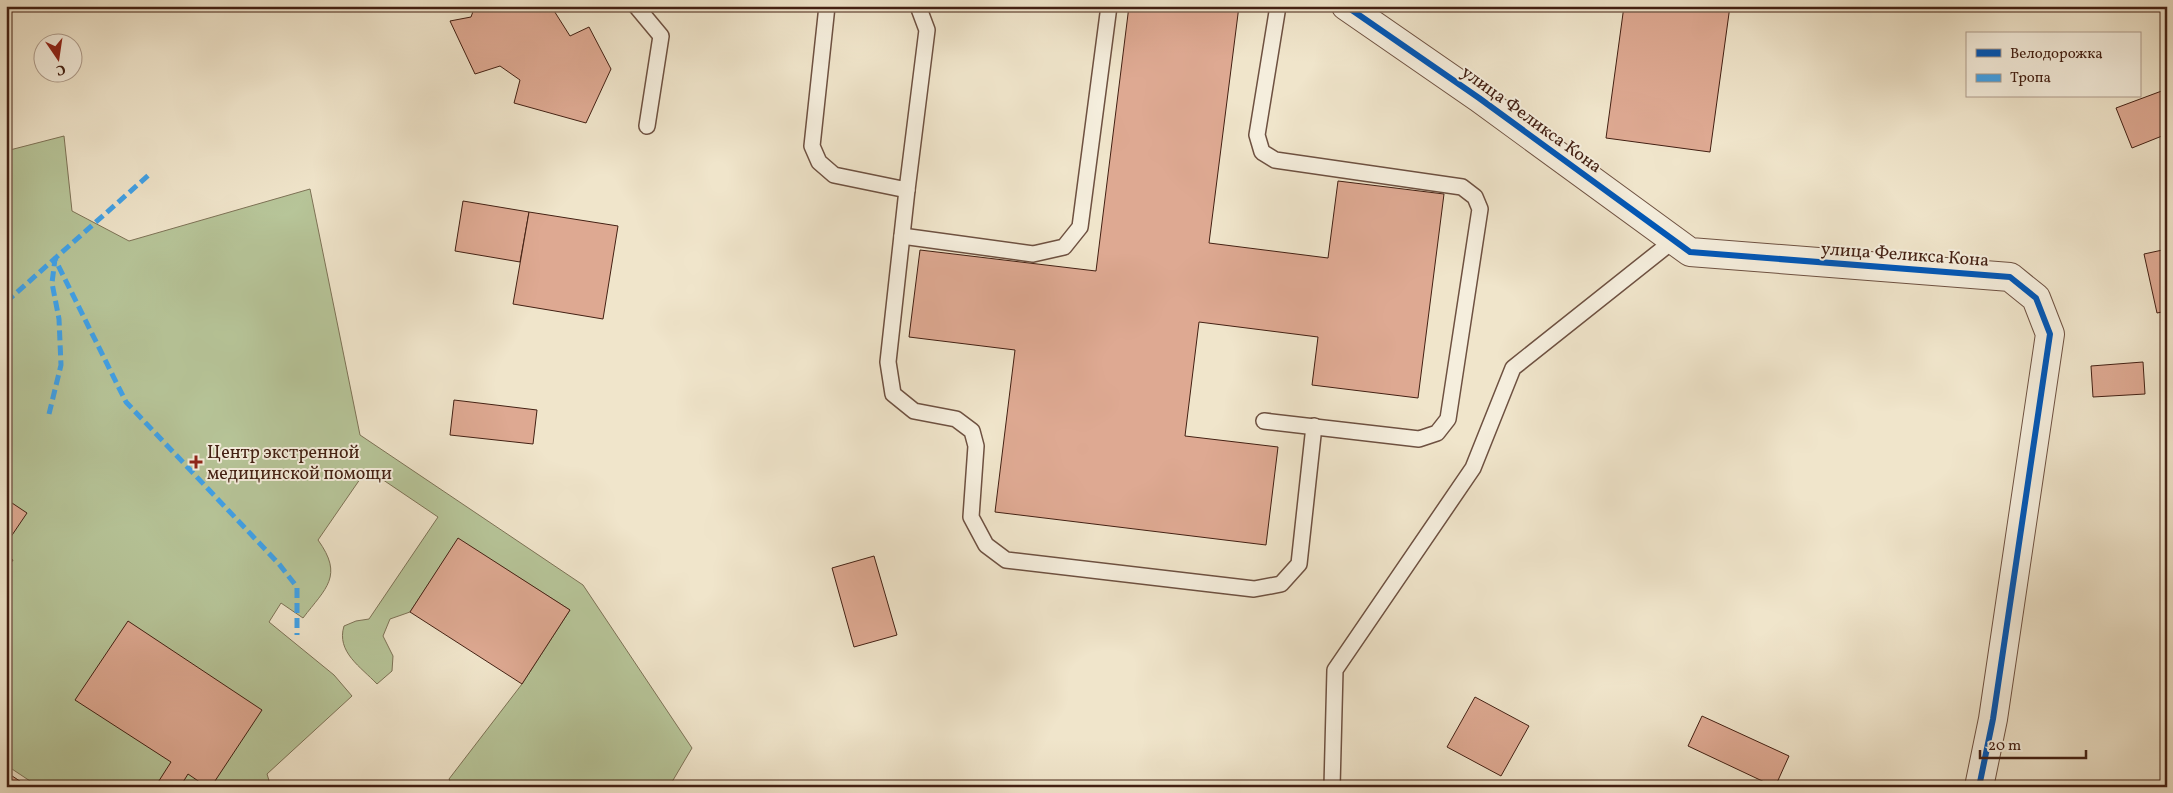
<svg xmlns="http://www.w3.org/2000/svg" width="2173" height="793" font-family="Vollkorn,serif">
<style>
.green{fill:#b7c599;stroke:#7d7256}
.building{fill:#dea992;stroke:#432013}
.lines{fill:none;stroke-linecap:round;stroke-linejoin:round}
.service-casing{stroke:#6e5141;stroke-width:18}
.minor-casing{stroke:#6e5141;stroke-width:30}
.service{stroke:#f5eedd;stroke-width:15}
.minor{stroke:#f5eedd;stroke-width:28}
.quiet{stroke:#3fa2ea;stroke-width:5;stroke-dasharray:10 5;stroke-linecap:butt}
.cycleway-casing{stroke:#f5eedd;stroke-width:9}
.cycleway{stroke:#0057b8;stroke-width:6}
.poi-dot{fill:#8f2418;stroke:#f5eedd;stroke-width:2}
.labels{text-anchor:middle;stroke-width:4;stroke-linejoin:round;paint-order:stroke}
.street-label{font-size:18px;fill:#432013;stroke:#f5eedd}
.poi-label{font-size:18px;fill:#432013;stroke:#f5eedd;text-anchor:start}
</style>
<rect width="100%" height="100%" fill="#f0e5cb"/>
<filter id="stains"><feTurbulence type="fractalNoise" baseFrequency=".004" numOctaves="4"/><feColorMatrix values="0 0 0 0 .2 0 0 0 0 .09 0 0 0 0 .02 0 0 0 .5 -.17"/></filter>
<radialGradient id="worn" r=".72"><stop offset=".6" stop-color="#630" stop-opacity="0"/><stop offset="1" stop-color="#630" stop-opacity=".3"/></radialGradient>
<path class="green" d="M64,136L72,211L129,241L310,189L360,435L583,585L692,748L669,787H453L449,779L522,684L570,610L458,539L410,612L390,619L383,636L393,656L392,671L377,684C361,667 336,652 344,626L356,621L369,619L438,517L367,469L318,540C344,576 326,588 303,618L281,603L269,622L334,675L352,696L267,774L271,787H39L6,765V151Z"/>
<g class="building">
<polygon points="475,6 551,6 570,36 589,27 611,69 586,123 514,103 520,80 500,66 475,74 450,21 471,17"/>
<polygon points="989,6 1018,6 1018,9"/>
<polygon points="1129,6 1239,6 1209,243 1328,258 1338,181 1444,194 1418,398 1312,385 1318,337 1199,322 1185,436 1278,447 1266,545 995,512 1015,350 909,337 920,250 1096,271"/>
<polygon points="1624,6 1730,6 1710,152 1606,138"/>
<polygon points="1920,6 1948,6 1947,10"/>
<polygon points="2167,89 2167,134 2132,148 2116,108"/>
<polygon points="463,201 529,212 520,262 455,251"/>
<polygon points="529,212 618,226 603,319 513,304"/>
<polygon points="2167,249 2167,311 2157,313 2144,254"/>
<polygon points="2143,362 2145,394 2093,397 2091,366"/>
<polygon points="454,400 537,410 533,444 450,435"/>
<polygon points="6,499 27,513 6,544"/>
<polygon points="458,538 570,610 522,684 410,612"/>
<polygon points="6,555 13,560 6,570"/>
<polygon points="874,556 897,635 854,647 832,568"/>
<polygon points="128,621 262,710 211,787 207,787 188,774 180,787 155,787 171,762 75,700"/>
<polygon points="1475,697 1529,726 1501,776 1447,747"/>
<polygon points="1702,716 1789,756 1775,787 1688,746"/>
<polygon points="6,772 29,787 6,787"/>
</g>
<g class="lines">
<g class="service-casing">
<g id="service">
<polyline points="636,6 661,36 647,126"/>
<polyline points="827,6 812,146 819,162 834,175 907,190 927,30 918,6"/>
<polyline points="907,190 888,362 893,394 914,411 956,419 972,431 976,446 971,517 986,545 1006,560 1254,589 1281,584 1299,564 1314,426"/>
<polyline points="902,236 1033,254 1064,247 1080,227 1109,6"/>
<polyline points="1264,421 1419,439 1437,433 1448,419 1480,209 1475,197 1462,187 1275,160 1262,152 1257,135 1278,6"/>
<polyline points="1332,787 1335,670 1473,468 1513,368 1674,240"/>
</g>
</g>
<g class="minor-casing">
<polyline id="minor" points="1346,6 1479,98 1690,252 2010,277 2036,298 2050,334 1993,719 1979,787"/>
</g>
<use href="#service" class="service"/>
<use href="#minor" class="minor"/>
<g class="quiet">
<polyline points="6,302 151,173"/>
<polyline points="49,414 61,365 59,319 52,283 55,259 126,402 279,564 297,587 297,635"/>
</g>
<g class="cycleway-casing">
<polyline id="cycleway" points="1346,6 1479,98 1690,252 2010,277 2036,298 2050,334 1993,719 1979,787"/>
</g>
<use href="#cycleway" class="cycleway"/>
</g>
<path class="poi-dot" d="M193.5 454.5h5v5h5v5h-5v5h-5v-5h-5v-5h5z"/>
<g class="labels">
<g class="street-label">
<text transform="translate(1532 119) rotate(36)" y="6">улица Феликса Кона</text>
<text transform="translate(1905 254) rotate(4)" y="6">улица Феликса Кона</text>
</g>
<g class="poi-label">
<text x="207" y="458">Центр экстренной<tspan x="207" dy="21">медицинской помощи</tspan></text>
</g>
</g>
<rect width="2173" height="793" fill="none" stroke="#f0e5cb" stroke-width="25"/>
<rect x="8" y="8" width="2158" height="778" fill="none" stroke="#432013" stroke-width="2.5"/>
<rect x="12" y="12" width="2148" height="768" fill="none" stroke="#432013"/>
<rect x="1966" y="32" width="175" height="65" fill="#f5eedd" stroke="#ae9c8c"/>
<rect x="1976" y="49" width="25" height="8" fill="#0057b8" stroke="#ae9c8c"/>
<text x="2010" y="58" font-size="15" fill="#432013">Велодорожка</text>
<rect x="1976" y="74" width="25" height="8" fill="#3fa2ea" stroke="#ae9c8c"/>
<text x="2010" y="82" font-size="15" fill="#432013">Тропа</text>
<g transform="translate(58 58) rotate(167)"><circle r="24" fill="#f5eedd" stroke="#ae9c8c"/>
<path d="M0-4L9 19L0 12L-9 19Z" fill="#8f2418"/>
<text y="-8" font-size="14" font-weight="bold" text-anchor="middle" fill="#432013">С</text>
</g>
<path d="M1980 750v8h106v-8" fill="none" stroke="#432013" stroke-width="2.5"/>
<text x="1988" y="750" font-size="15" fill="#432013" stroke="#f5eedd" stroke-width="4" paint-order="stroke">20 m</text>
<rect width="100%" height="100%" filter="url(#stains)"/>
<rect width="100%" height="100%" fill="url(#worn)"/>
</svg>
